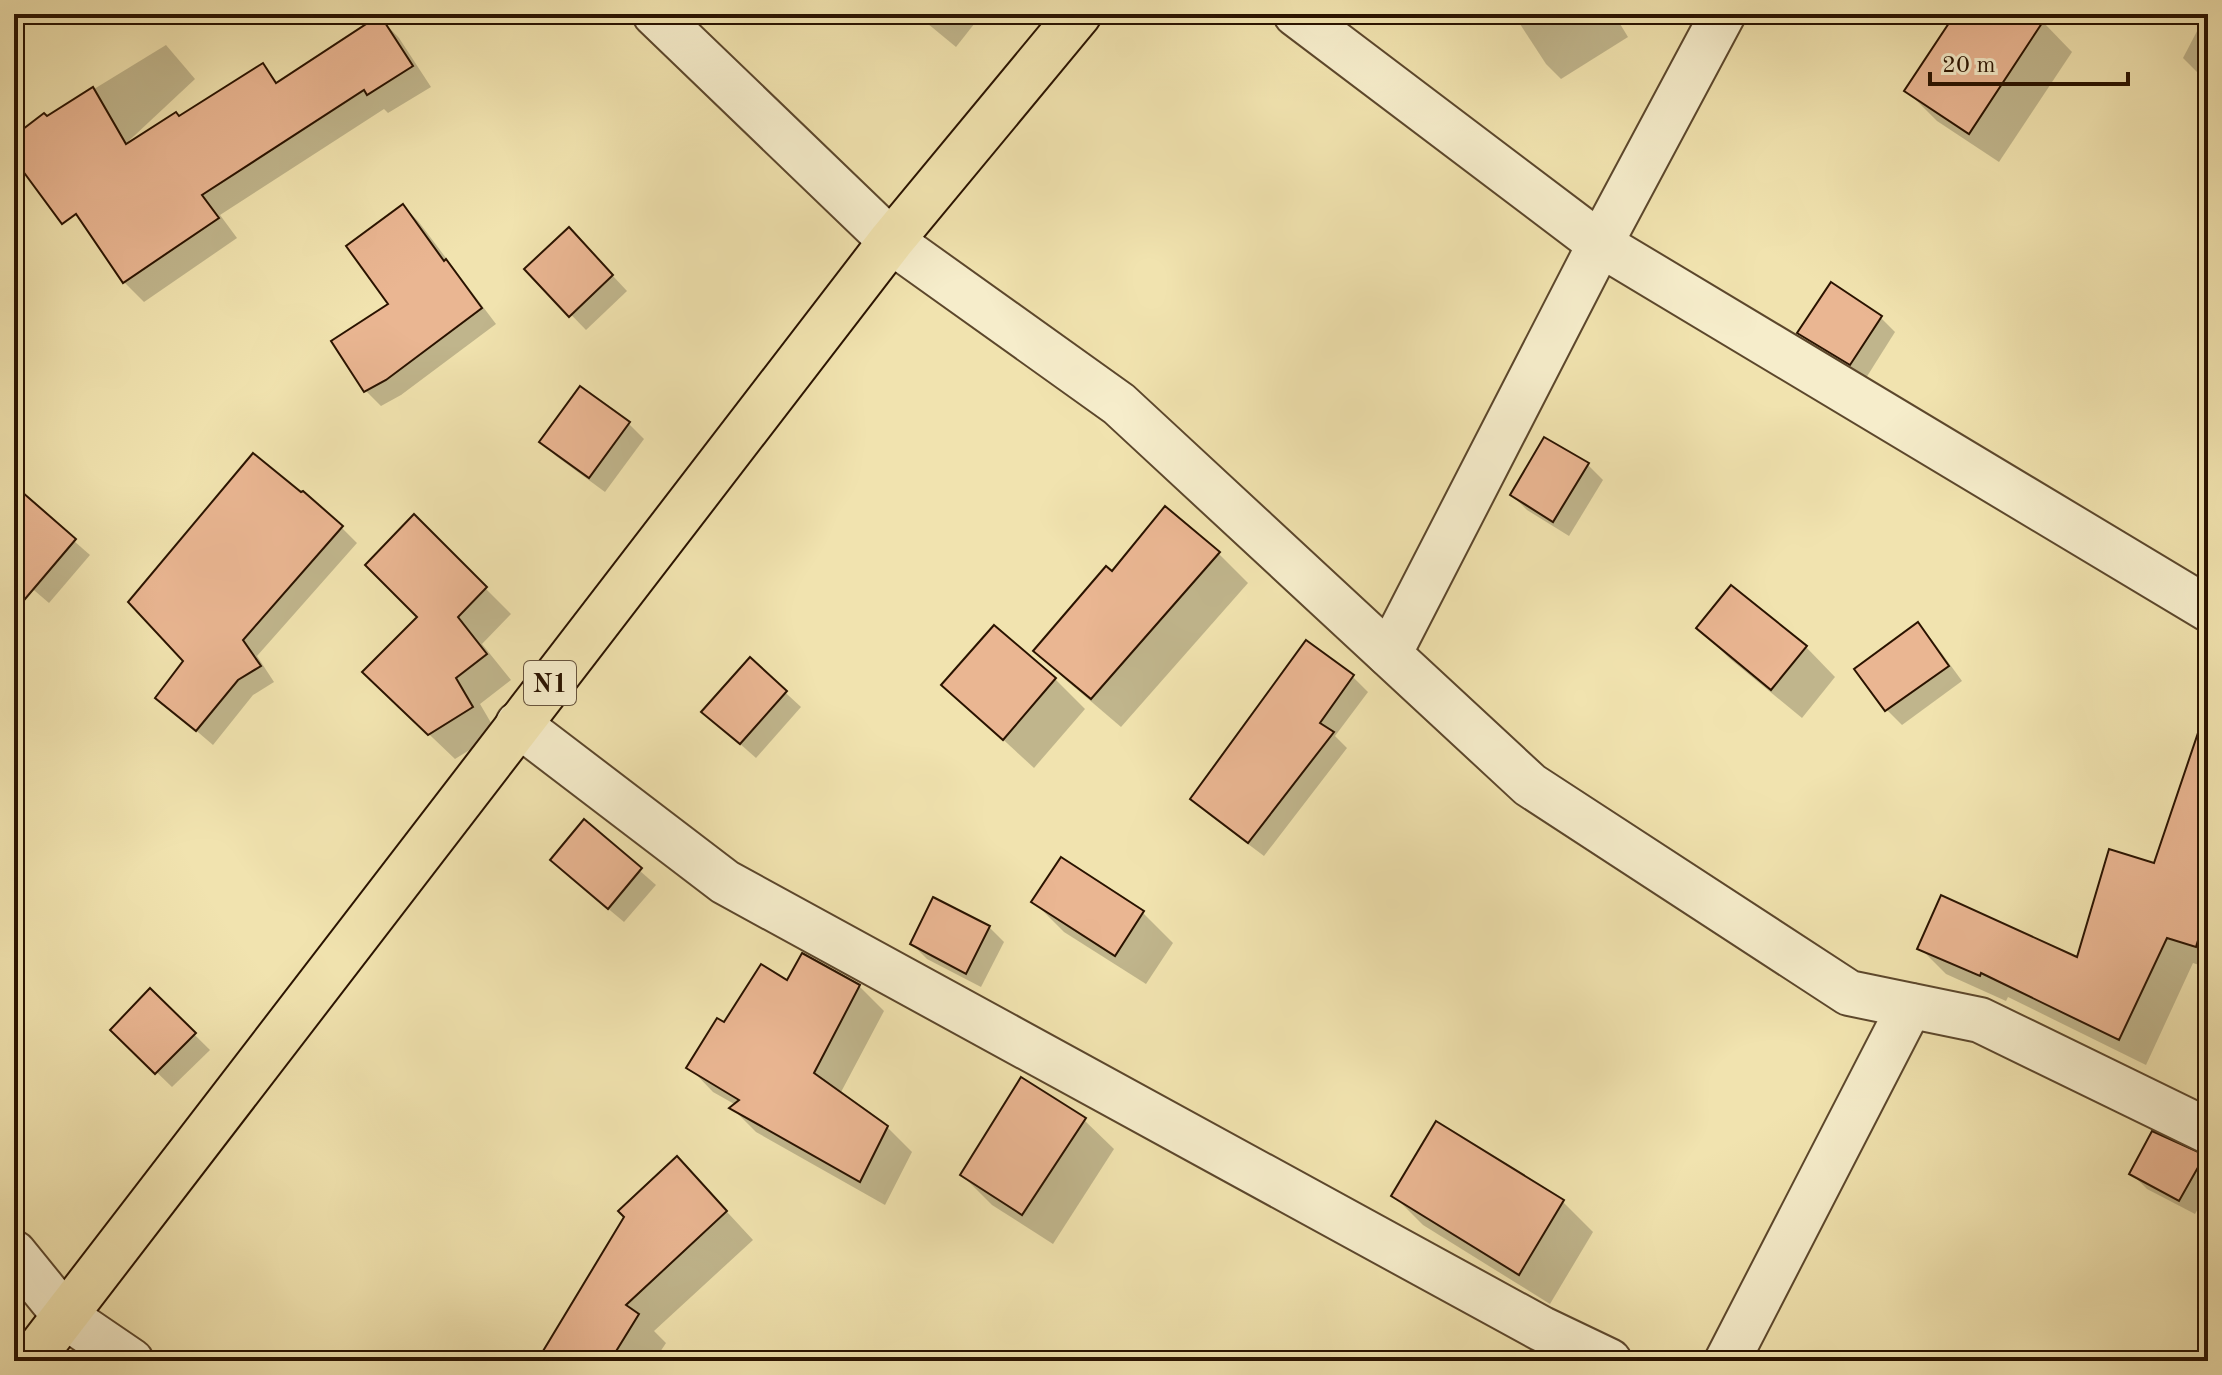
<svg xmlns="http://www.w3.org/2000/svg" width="2222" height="1375" font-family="'Old Standard TT',serif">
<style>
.shadow{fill:#0003}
.building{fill:#eab692;stroke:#2a1300;stroke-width:2}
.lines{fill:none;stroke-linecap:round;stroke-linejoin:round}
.street-casing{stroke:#5c472c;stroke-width:48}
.primary-casing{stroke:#2a1300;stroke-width:48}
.street{stroke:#f6edcb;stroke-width:44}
.primary{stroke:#f1e3af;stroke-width:44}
.labels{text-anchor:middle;stroke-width:6;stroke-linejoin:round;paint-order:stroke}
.shield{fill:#f6edcb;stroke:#67543d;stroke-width:2}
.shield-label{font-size:26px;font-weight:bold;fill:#2a1300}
</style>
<rect width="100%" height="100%" fill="#f1e3af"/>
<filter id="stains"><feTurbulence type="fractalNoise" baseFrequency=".0025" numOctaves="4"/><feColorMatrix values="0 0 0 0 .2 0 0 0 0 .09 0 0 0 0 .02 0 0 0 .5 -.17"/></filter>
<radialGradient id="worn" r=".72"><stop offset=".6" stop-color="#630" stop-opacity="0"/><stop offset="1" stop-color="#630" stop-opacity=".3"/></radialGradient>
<g class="shadow">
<polygon points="916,14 982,14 956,47"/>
<polygon points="1529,14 1614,14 1628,37 1561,79 1546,64 1518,21"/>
<polygon points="1958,14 2031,14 2043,22 2072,52 1999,162 1937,121 1907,91"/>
<polygon points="2206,14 2208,14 2208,83 2183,58"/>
<polygon points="380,18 399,38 431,87 388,113 384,109 220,215 237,238 144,302 124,282 78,215"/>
<polygon points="166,45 195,79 57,208 14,155 14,138"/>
<polygon points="403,206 418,221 496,324 401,395 381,406 366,391 391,304"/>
<polygon points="584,245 627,291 586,330 527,269"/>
<polygon points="1880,317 1895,332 1866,378 1814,348 1799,333"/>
<polygon points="580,388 629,424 644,439 605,492 556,456 541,441"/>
<polygon points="1588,465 1603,480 1569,536 1527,510 1512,495"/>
<polygon points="26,499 90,555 49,603 14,573 14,514"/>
<polygon points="414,517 511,614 482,644 511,680 480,704 497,733 455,759 390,697 420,617"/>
<polygon points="342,528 357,543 257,656 274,682 253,695 213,745 158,698"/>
<polygon points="1218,553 1248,583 1121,727 1066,680 1036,650"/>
<polygon points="1917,625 1932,640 1962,681 1902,725 1887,710 1857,670"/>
<polygon points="1699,628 1806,647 1835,677 1802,718 1729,658"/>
<polygon points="1307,643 1353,677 1368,692 1335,736 1347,748 1264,856 1208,814 1193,799"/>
<polygon points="750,660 801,707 756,758 704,712"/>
<polygon points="1055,679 1085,709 1034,768 944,685"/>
<polygon points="2208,734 2208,968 2193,963 2146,1065 2008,997 2006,1001 1946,974 1920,948 2078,959 2155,865"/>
<polygon points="584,822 656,885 624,922 568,875"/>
<polygon points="1062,860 1143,913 1173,943 1146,984 1064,932 1034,902"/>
<polygon points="989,927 1004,942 981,987 927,959 912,944"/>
<polygon points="788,983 859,986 884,1011 840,1094 887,1127 912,1152 885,1205 756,1132 732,1108 736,1105 713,1092 689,1067"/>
<polygon points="150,991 210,1050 172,1087 113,1030"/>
<polygon points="1084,1120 1114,1149 1053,1244 992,1205 962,1175"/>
<polygon points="1436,1124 1563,1202 1593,1232 1550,1304 1423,1225 1393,1195"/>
<polygon points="2203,1157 2208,1161 2208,1191 2195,1214 2147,1189 2132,1174"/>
<polygon points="704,1187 753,1240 654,1331 666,1343 654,1361 540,1361"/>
</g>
<g class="building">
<polygon points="1955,14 2048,14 1969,134 1904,91"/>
<polygon points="380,15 413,66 367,95 364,90 202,195 219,218 123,283 76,214 62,224 14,159 14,136 44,113 47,116 93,87 126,144 176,112 179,116 263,63 276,83"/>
<polygon points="403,204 444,261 446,259 482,308 386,380 364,392 331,341 388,304 346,246"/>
<polygon points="569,227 613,275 569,317 524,269"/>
<polygon points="1831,282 1882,316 1850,365 1797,333"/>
<polygon points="580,386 630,422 589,478 539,442"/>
<polygon points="1544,437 1589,463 1553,522 1510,495"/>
<polygon points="253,453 301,492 303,491 343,526 243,640 261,666 238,680 196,731 155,698 183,661 128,602"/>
<polygon points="14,485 76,539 14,612"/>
<polygon points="1165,506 1220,552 1091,699 1033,651 1106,566 1112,571"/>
<polygon points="414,514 487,587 458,617 487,654 456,678 473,707 428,735 362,672 417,617 365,565"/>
<polygon points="1731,585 1807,646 1771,690 1696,628"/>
<polygon points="1918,622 1949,666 1885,711 1854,669"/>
<polygon points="994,625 1056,678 1003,740 941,685"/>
<polygon points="1306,640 1354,675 1320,723 1334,732 1248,843 1190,799"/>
<polygon points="750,657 787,691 740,744 701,712"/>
<polygon points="2199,730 2208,732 2208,907 2196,947 2167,938 2119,1040 1981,973 1980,976 1917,949 1941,895 2077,957 2109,849 2154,863"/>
<polygon points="584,819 642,868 608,909 550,860"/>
<polygon points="1061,857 1144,911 1115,956 1031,902"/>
<polygon points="933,897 990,926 966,974 910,944"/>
<polygon points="802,953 860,985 814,1073 888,1126 860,1182 729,1108 739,1100 686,1068 717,1018 724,1022 761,964 787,980"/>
<polygon points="150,988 196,1033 155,1074 110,1030"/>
<polygon points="1021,1077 1086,1118 1022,1215 960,1175"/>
<polygon points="1436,1121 1564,1200 1519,1275 1391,1196"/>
<polygon points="2152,1131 2205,1155 2179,1201 2129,1174"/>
<polygon points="677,1156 727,1211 626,1305 639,1314 610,1361 537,1361 624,1217 618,1211"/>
</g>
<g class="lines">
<g class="street-casing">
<g id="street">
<polyline points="655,14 891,241 1119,404 1530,785 1849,993 1980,1020 2208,1131"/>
<polyline points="1296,14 1600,244 2208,609"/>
<polyline points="1389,654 1600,244 1723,14"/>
<polyline points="518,724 725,882 1542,1329 1609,1361"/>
<polyline points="14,1253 65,1316 131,1361"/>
<polyline points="1727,1361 1910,1006"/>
</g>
</g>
<g class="primary-casing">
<polyline id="primary" points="30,1361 891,241 1079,14"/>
</g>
<use href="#street" class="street"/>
<use href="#primary" class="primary"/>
</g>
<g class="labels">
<rect class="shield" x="524" y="661" width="52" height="44" rx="6"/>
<g class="shield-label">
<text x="550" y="692">N1</text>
</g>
</g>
<rect width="2222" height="1375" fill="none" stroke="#f1e3af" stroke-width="48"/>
<rect x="16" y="16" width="2190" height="1343" fill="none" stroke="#2a1300" stroke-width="4"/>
<rect x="24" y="24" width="2174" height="1327" fill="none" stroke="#2a1300" stroke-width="2"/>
<path d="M1930 72v12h198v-12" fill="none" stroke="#2a1300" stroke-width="4"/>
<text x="1942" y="72" font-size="24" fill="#2a1300" stroke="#f6edcb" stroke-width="6" paint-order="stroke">20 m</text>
<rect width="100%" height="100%" filter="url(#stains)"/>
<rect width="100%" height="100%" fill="url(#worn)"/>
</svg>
